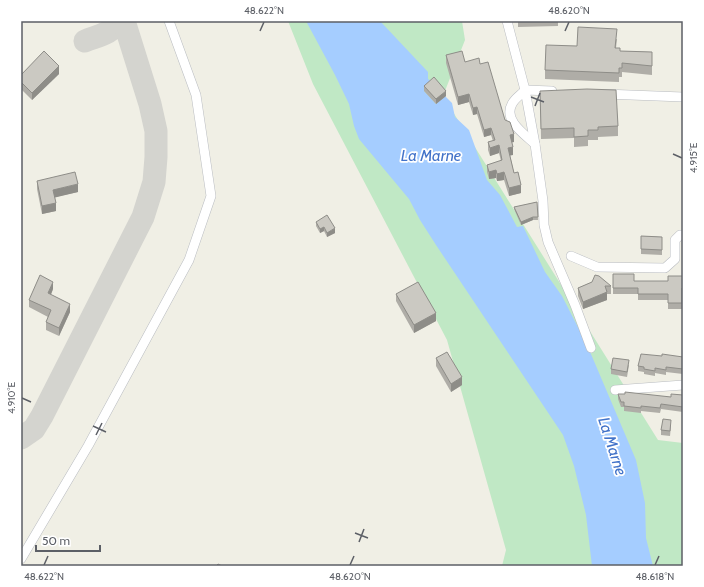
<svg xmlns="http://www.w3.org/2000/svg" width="704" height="587" font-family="Cabin,sans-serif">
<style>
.green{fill:#c0e8c5}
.water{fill:#a5cdff}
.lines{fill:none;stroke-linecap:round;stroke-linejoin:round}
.taxiway{stroke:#d4d4cf;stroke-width:23}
.street-casing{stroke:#b9bcc1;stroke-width:10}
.street{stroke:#fff;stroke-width:9}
.wall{fill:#afada7}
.shaded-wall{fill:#8e8d88}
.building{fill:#cbc9c2;stroke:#8e8d88}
.ticks{fill:none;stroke:#5c5f66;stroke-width:1.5}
.labels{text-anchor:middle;stroke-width:3.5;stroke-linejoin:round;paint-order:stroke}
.water-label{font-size:16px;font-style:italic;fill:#4273c9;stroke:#fff}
.neatline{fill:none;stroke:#5c5f66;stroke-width:1.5}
.ticks-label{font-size:10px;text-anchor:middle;fill:#5c5f66}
</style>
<rect width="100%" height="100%" fill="#f0efe5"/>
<polygon class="green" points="288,21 462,21 465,40 443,96 658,440 683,443 683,566 502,566 506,550 447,340 313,84"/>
<polygon class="water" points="306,21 380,21 428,72 428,79 431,81 424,91 436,104 445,96 452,103 455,117 469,130 487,180 500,195 517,227 523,226 545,272 562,296 588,347 636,460 645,503 646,538 653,566 592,566 586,515 574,466 563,435 436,245 420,220 409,199 359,139 354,126 349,104 335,75"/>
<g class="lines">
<g class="taxiway">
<path d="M85,41C97,36 112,34 118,21"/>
<polyline points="21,438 34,429 42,416 143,217 154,182 156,157 156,131 150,104 124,21"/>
</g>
<g class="street-casing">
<g id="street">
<polyline points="507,21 525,90 535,144 543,201 544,225 548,242 575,305 591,348"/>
<polyline points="604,94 683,97"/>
<path d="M535,144C524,134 503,120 512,104C515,98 521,95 525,90L552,91"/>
<polyline points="571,256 597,267 665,268 675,259 675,240 680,235 683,235"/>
<polyline points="615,390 683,385"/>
<polyline points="21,559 88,446 189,260 211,196 196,95 169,21"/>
</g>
</g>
<use href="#street" class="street"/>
</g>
<g class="wall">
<polygon points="518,21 558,21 558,26 518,27"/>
<polygon points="617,39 616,48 620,51 652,52 652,75 622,72 622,77 619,77 619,82 545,79 545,70 577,46"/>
<polygon points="446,55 465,62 480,64 505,120 514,142 512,142 513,155 510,155 514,173 521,193 509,196 504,180 497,181 496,178 489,179 487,172 487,165 501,161 499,153 490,156 488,150 488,142 493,141 491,135 484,137 477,114 473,115 469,102 458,105 446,63"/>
<polygon points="59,74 32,100 21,89 21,75"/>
<polygon points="424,86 446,96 436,104 424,91"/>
<polygon points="540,91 618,126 618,136 598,137 598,140 588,140 588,146 574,147 574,138 541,139"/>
<polygon points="37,181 78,192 55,197 56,211 42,214 37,189"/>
<polygon points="537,202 538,220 533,220 521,225 514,209 514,207"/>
<polygon points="316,222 335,233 327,237 324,231 320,233 316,226"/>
<polygon points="641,236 662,237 662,255 641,254"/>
<polygon points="613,274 634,281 668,281 683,276 683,294 682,294 682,309 668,309 668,300 638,300 638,294 613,294"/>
<polygon points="592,282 611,286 611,294 607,294 607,300 583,309 578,296 578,288"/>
<polygon points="53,289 51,295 70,312 59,336 46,330 46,322 48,317 29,307 29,300"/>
<polygon points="396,294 436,321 414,333 396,301"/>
<polygon points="662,356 683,357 683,374 666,372 666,375 655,373 655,376 644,374 644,372 638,371 638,366"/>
<polygon points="436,358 462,385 451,392 436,366"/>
<polygon points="629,365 627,377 611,374 611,369"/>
<polygon points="618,394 671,397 683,395 683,412 661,409 660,413 641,411 641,413 624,411 624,407 621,407 618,399"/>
<polygon points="671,426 670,436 661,435 661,430"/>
</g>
<g class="shaded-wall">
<polygon points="59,66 59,74 32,100 32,93"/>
<polygon points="446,91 446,96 436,104 436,99"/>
<polygon points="469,94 469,102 458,105 458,97"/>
<polygon points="477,107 477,114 473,115 473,108"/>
<polygon points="491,128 491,135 484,137 484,130"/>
<polygon points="514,134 514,142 510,143 510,135"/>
<polygon points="499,145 499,153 490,156 490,148"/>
<polygon points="513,147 513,155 508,156 508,148"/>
<polygon points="496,170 496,178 489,179 489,172"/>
<polygon points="504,172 504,180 497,181 497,174"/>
<polygon points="78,184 78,192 53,198 53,190"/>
<polygon points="521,185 521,193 509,196 509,188"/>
<polygon points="56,203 56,211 42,214 42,206"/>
<polygon points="533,217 533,220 521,225 521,222"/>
<polygon points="324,227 324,231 320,233 320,229"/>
<polygon points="335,228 335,233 327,237 327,233"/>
<polygon points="53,282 53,289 48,301 48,293"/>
<polygon points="607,292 607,300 583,309 583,302"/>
<polygon points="70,304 70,312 59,336 59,328"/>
<polygon points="436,313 436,321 414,333 414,325"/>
<polygon points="462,377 462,385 451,392 451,384"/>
</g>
<g class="building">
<polygon points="578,27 617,29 615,48 620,48 620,51 652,52 652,66 622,63 622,68 619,68 619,73 545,70 546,45 577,46"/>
<polygon points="44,51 59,66 32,93 21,82 21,75"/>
<polygon points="462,51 465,62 479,58 480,64 488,62 505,120 510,122 514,134 510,135 513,147 508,148 514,173 518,172 521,185 509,188 504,172 497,174 496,170 489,172 487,165 502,160 499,145 490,148 488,142 495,140 491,128 484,130 477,107 473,108 469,94 458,97 446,55"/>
<polygon points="434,77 446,91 436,99 424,86"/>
<polygon points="587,89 616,90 618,126 598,127 598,130 588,130 588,136 574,137 574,128 541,129 540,91"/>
<polygon points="75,172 78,184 53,190 56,203 42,206 37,181"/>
<polygon points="537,202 538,217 533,217 521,222 514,207"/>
<polygon points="327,215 335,228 327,233 324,227 320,229 316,222"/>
<polygon points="641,236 662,237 662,250 641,249"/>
<polygon points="613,274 634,274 634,281 668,281 668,276 683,276 683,288 682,288 682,303 668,303 668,294 638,294 638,288 613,288"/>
<polygon points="40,275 53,282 48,293 70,304 59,328 46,322 51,310 29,300"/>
<polygon points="595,275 599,276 611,286 605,286 607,292 583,302 578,288 592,282"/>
<polygon points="418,282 436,313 414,325 396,294"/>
<polygon points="447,352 462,377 451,384 436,358"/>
<polygon points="641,354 662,356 662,354 683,357 683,369 666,367 666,370 655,368 655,371 644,369 644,367 638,366"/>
<polygon points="613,358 629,360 627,372 611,369"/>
<polygon points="625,392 671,397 671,394 683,395 683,407 661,404 660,408 641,406 641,408 624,406 624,402 621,402 618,394 625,394"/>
<polygon points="663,419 671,420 670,431 661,430"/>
<polygon points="218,564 222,566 216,566"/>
</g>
<path class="ticks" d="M260,31L264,22M565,31L569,22M531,97L544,102M535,106L540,93M673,154L682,158M22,398L31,402M93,426L106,432M96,435L102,423M355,533L368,538M359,542L364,529M44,565L48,556M350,565L354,556M655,565L659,556"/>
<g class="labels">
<g class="water-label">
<text x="431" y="161">La Marne</text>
<text transform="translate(613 446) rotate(72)" y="6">La Marne</text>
</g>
</g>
<rect width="704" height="587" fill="none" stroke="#ffffff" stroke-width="44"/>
<path d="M36 545v6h64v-6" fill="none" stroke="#5c5f66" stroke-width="2"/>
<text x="42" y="545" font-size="12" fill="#5c5f66" stroke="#ffffff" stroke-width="3" paint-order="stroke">50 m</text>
<rect x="22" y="22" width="660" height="543" class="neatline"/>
<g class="ticks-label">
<text x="264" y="14">48.622°N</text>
<text x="569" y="14">48.620°N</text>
<text transform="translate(693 158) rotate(-90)" y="4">4.915°E</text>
<text transform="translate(11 398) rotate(-90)" y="4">4.910°E</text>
<text x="44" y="580">48.622°N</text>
<text x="350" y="580">48.620°N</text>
<text x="655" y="580">48.618°N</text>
</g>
</svg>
